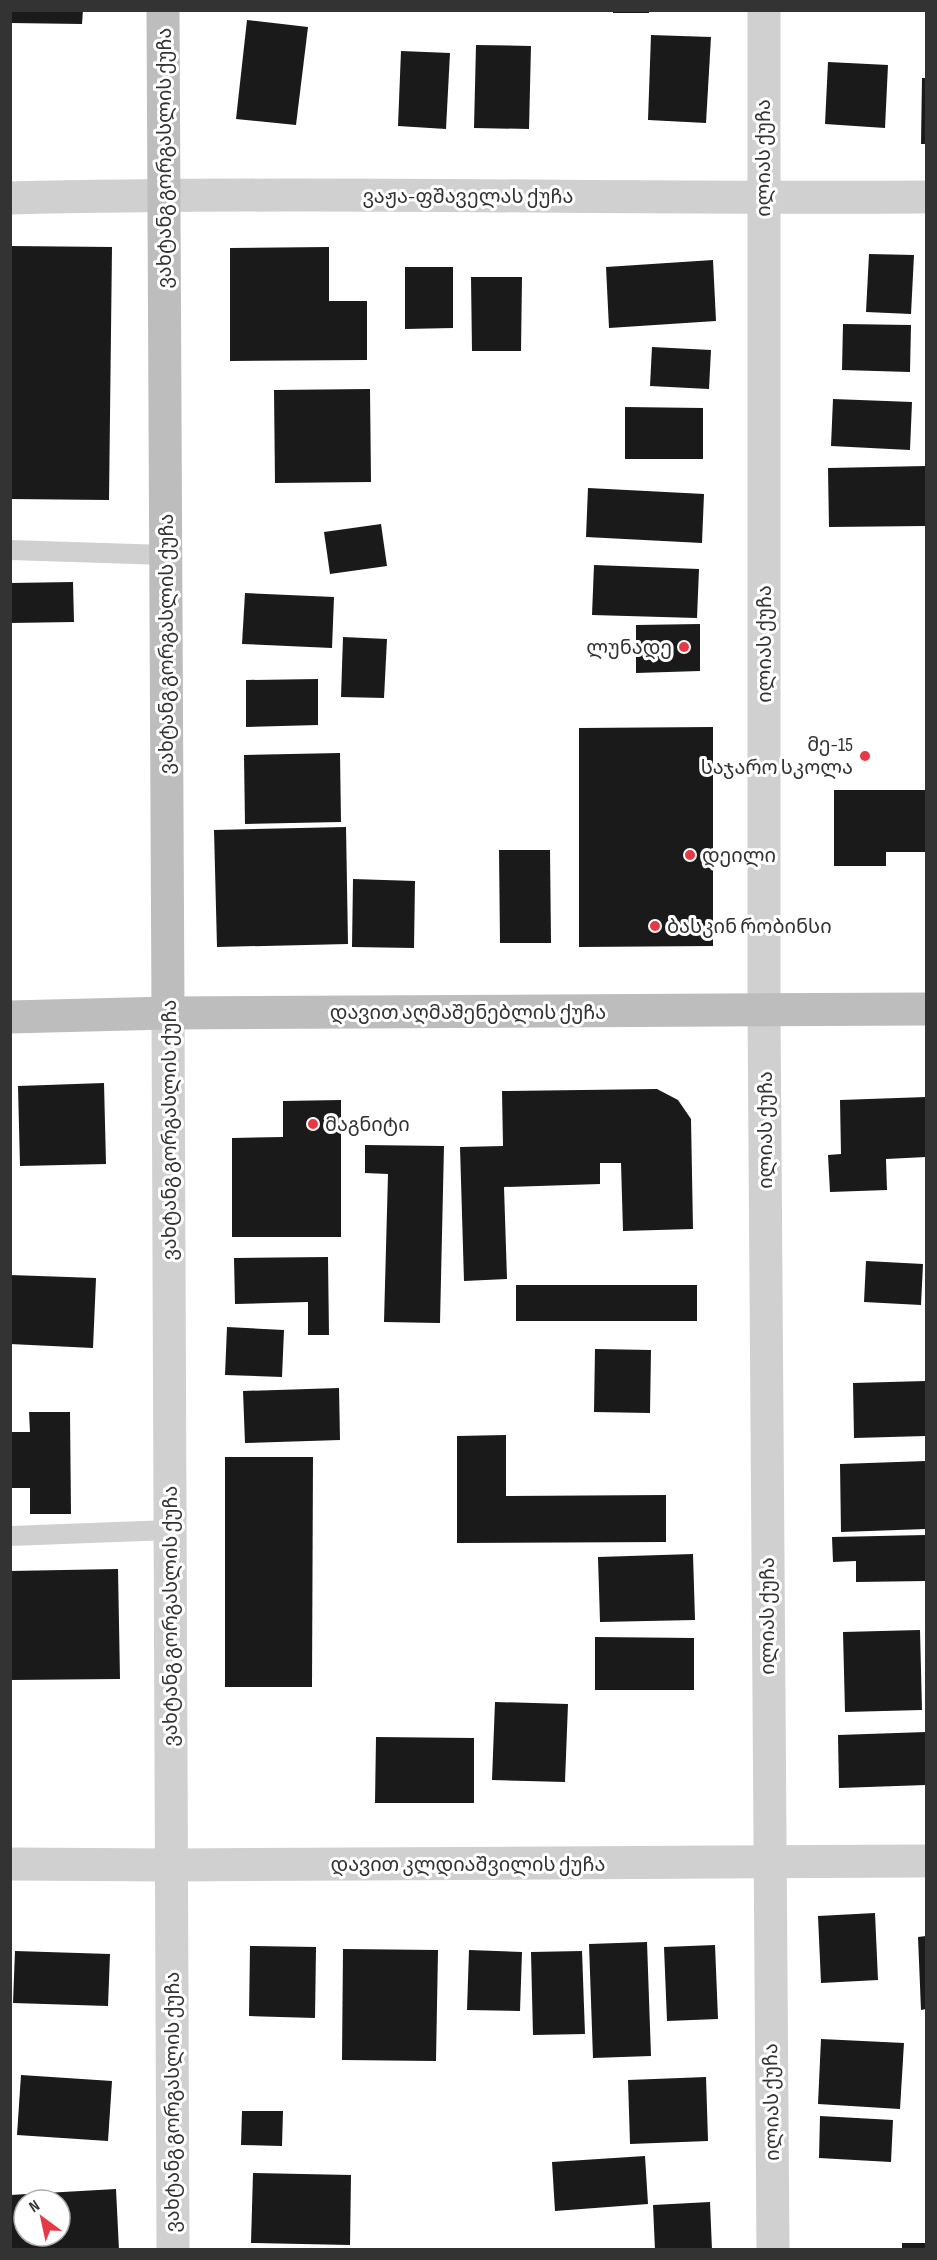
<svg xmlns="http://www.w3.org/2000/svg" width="937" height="2260" font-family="'Sofia Sans Condensed','Noto Sans Georgian',sans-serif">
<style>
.building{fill:#1a1a1a;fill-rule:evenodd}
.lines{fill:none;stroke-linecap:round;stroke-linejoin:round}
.lane{stroke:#d0d0d0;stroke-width:20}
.street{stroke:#d0d0d0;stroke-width:33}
.secondary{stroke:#bdbdbd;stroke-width:33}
.poi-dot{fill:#e63946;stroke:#fff;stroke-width:2}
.labels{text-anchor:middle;stroke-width:6;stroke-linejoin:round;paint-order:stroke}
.street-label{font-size:20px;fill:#333;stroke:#fff}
.poi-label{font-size:20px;fill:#333;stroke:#fff;text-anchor:start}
</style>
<rect width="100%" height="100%" fill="#fff"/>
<g class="building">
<polygon points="10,10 83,10 82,24 10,23"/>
<rect x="613" y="10" width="36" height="3"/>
<polygon points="247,20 308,27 296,125 236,119"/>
<polygon points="651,35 711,37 706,123 648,120"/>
<polygon points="476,45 531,46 529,129 474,128"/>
<polygon points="401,51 450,53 446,129 398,126"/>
<polygon points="828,62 888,65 885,128 825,124"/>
<polygon points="922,78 926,78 926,144 921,144"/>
<polygon points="10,246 112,247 109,500 10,499"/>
<polygon points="329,247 329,301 367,301 367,360 230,361 230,248"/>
<polygon points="869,254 914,255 911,314 866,312"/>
<polygon points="713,260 716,321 609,328 606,267"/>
<polygon points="405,267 453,267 453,328 405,329"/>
<polygon points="471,277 522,277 521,351 472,351"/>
<polygon points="843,324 911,325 910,372 842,370"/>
<polygon points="652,347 711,350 709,389 650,386"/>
<polygon points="370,389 371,482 275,483 274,390"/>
<polygon points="833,399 912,402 910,450 831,446"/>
<polygon points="625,407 703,408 703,459 625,459"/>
<polygon points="926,466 926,526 829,527 828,468"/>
<polygon points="588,488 704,494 702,543 586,537"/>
<polygon points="381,524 387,566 330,574 324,532"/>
<polygon points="594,565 699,569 697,618 592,615"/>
<polygon points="73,582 74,622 10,623 10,583"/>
<polygon points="245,593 334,597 332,648 242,644"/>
<polygon points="700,624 700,671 636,673 636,625"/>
<polygon points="343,637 387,639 384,698 341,697"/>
<polygon points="318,679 318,725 246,727 246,680"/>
<polygon points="713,727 713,946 579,947 579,728"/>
<polygon points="340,753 341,822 245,824 244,755"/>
<polygon points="834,790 926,790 926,852 886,852 886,866 834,866"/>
<polygon points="346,827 348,944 217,947 214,830"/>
<polygon points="499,850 550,850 551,943 500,943"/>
<polygon points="353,879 415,881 414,948 352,947"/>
<polygon points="104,1083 106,1164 20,1166 18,1086"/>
<polygon points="657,1089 678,1100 691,1119 693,1229 623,1231 621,1163 600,1163 600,1184 504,1187 507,1279 464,1281 460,1147 503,1146 502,1091"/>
<polygon points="926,1097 926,1157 886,1159 887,1190 830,1192 828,1155 841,1154 840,1100"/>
<polygon points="341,1100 341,1237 232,1237 232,1138 283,1137 283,1101"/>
<polygon points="365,1145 444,1146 440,1323 384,1322 388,1174 365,1173"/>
<polygon points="328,1257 329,1335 308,1335 308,1302 235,1304 234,1258"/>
<polygon points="866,1261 923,1264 921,1305 864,1302"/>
<polygon points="10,1275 96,1278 93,1348 10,1344"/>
<rect x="516" y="1285" width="181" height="36"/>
<polygon points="227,1327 284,1330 282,1377 225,1375"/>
<polygon points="595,1349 651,1350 650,1413 594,1412"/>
<polygon points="926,1381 926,1436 854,1438 853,1383"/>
<polygon points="339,1388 340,1440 245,1443 243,1391"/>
<polygon points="29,1412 70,1412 71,1514 30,1514 30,1488 11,1488 10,1432 30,1432"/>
<polygon points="506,1435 506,1496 666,1495 666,1542 457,1543 457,1436"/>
<polygon points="225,1457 313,1457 312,1687 225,1687"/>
<polygon points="926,1461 926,1529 841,1532 840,1464"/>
<polygon points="926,1535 926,1581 856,1582 856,1561 833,1562 832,1537"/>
<polygon points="693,1554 695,1620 600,1622 598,1557"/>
<polygon points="118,1569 120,1679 10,1680 10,1571"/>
<polygon points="920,1630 922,1710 845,1712 843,1632"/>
<polygon points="595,1637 694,1638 694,1690 595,1690"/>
<polygon points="495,1702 568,1704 565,1782 492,1780"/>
<polygon points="926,1732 926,1785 839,1788 838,1735"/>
<polygon points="376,1737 474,1738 474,1803 375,1803"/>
<polygon points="875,1913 878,1980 821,1983 818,1916"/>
<polygon points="926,1936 926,2009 921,2010 918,1937"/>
<polygon points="647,1942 651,2056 593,2058 589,1944"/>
<polygon points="715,1945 718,2019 667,2021 664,1947"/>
<polygon points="250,1946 316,1947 315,2018 249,2016"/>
<polygon points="343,1949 438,1950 436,2061 342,2060"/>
<polygon points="469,1950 522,1952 520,2011 467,2010"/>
<polygon points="15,1951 110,1954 108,2006 13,2003"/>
<polygon points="582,1951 585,2034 533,2035 531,1952"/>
<polygon points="821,2039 904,2043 900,2109 818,2104"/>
<polygon points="21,2075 112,2081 108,2141 17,2135"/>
<polygon points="706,2077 708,2141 630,2144 628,2080"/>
<polygon points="242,2111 283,2111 282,2146 241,2145"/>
<polygon points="820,2116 893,2120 891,2162 819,2158"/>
<polygon points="645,2156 648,2204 555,2211 552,2162"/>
<polygon points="253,2173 351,2175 350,2245 251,2243"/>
<path d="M116,2189L119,2250H10V2195ZM24,2200H60V2236H24Z"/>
<polygon points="710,2202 712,2250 655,2250 653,2205"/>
<rect x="902" y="2243" width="24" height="7"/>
</g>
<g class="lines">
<g class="lane">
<polyline points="10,550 166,555"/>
<polyline points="10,1536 170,1530"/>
</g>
<g class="street">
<polyline points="764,10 764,1011 773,2250"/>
<path d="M10,198C316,191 621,199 926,197"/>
<polyline points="168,1013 173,2250"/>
<polyline points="10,1864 171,1865 926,1861"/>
</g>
<g class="secondary">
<polyline points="163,10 168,1013"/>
<polyline points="10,1017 168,1013 926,1009"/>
</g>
</g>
<g class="poi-dot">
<circle cx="684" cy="647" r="6"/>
<circle cx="865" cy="756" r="6"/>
<circle cx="690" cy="855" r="6"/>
<circle cx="655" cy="926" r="6"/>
<circle cx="313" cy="1124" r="6"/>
</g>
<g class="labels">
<g class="street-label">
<text transform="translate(164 158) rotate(-90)" y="7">ვახტანგ გორგასლის ქუჩა</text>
<text transform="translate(763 158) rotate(-90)" y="7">ილიას ქუჩა</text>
<text x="468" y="203">ვაჟა-ფშაველას ქუჩა</text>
<text transform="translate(166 644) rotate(-90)" y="7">ვახტანგ გორგასლის ქუჩა</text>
<text transform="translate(764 644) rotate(-90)" y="7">ილიას ქუჩა</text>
<text x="468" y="1019">დავით აღმაშენებლის ქუჩა</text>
<text transform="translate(169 1130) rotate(-90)" y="7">ვახტანგ გორგასლის ქუჩა</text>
<text transform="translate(765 1130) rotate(-90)" y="7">ილიას ქუჩა</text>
<text transform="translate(170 1616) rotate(-90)" y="7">ვახტანგ გორგასლის ქუჩა</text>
<text transform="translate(767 1616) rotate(-90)" y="7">ილიას ქუჩა</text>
<text x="468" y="1871">დავით კლდიაშვილის ქუჩა</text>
<text transform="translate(172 2102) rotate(-90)" y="7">ვახტანგ გორგასლის ქუჩა</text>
<text transform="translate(771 2102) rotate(-91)" y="7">ილიას ქუჩა</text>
</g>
<g class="poi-label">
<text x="672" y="654" text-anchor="end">ლუნადე</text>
<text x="853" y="751" text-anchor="end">მე-15<tspan x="853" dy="23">საჯარო სკოლა</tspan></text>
<text x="702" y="862">დეილი</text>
<text x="667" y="933">ბასკინ რობინსი</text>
<text x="325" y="1131">მაგნიტი</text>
</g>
</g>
<rect width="937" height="2260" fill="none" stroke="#333333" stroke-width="24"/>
<g transform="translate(42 2218) rotate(327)"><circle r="28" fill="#ffffff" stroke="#adadad" stroke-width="1.5"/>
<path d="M0-4.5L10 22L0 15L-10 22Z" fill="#e63946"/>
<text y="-9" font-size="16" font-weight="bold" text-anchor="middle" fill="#333333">N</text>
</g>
</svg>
